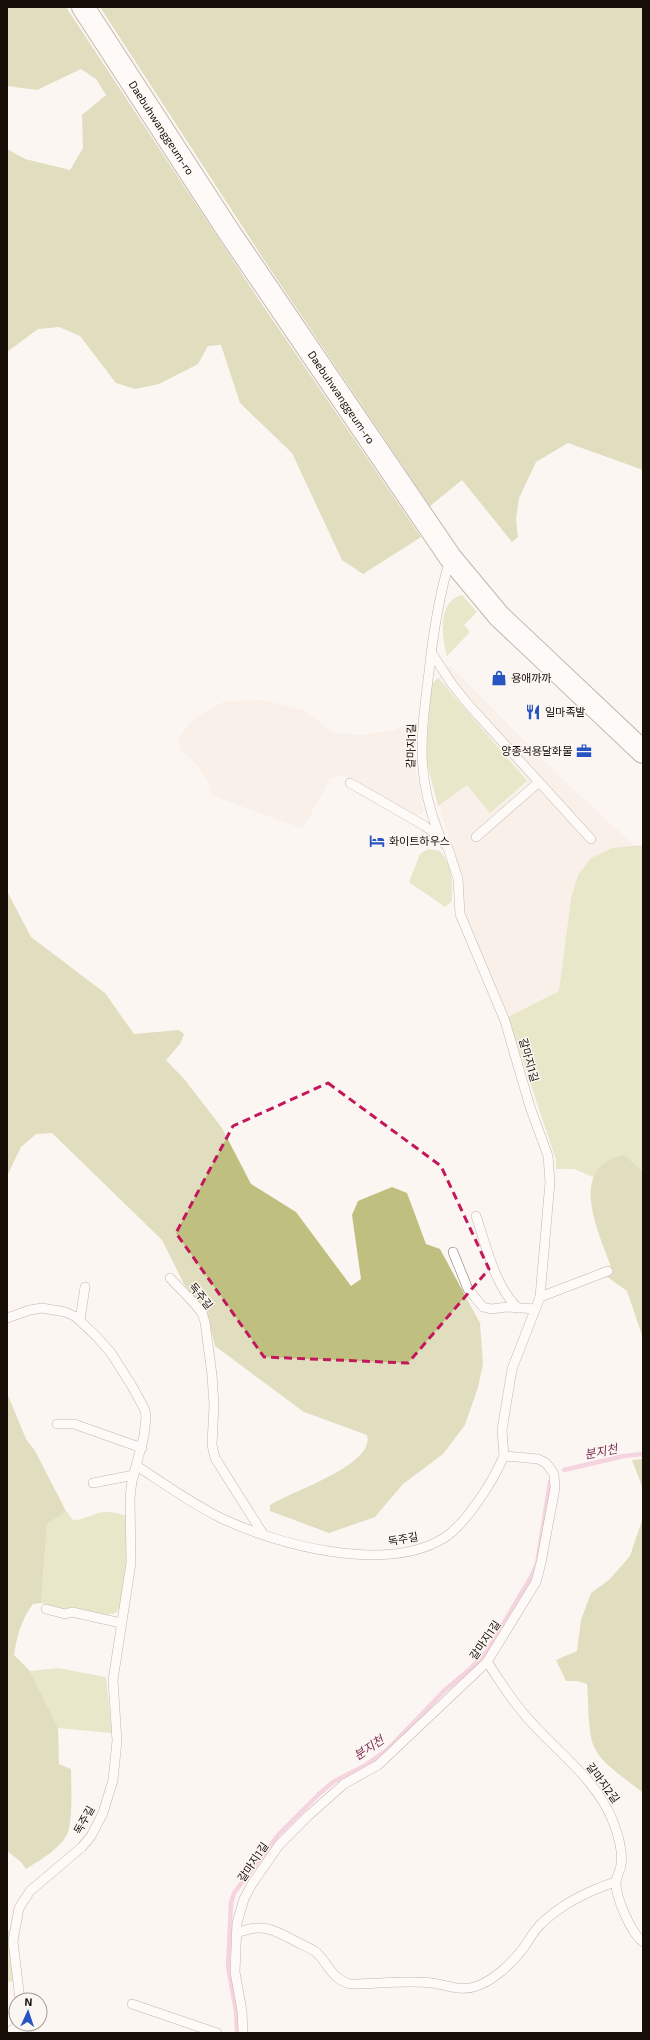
<svg xmlns="http://www.w3.org/2000/svg" width="650" height="2040" font-family="'Exo 2','Noto Sans KR',sans-serif">
<style>
.built{fill:#f7e9e0}
.green{fill:#d2d497}
.forest{fill:#bfc080}
.lines{fill:none;stroke-linecap:round;stroke-linejoin:round}
.stream{stroke:#eeacc8;stroke-width:4.5}
.lane-casing{stroke:#84695a;stroke-width:10}
.secondary-casing{stroke:#84695a;stroke-width:24}
.lane{stroke:#fff;stroke-width:9}
.secondary{stroke:#fff;stroke-width:22}
.marked{fill:none;stroke:#c2185b;stroke-width:3;stroke-dasharray:8 5;stroke-linejoin:round}
.labels{text-anchor:middle;stroke-width:3;stroke-linejoin:round;paint-order:stroke}
.street-label{font-size:11px;fill:#180e08;stroke:#fcf6f2}
.poi-label{font-size:11px;fill:#180e08;stroke:#fcf6f2;text-anchor:start}
.water-label{font-size:12px;font-style:italic;fill:#7d3056;stroke:#fcf6f2}
</style>
<rect width="100%" height="100%" fill="#fcf6f2"/>
<g class="built">
<polygon points="450,665 560,777 635,846 612,848 578,875 571,898 559,991 508,1017 462,908 462,879 431,782 431,685"/>
<polygon points="263,700 303,710 333,732 361,735 394,730 409,723 418,728 414,760 424,812 420,815 411,813 343,775 330,779 303,829 211,795 208,781 197,765 180,750 179,737 193,719 225,701"/>
</g>
<g class="green">
<path d="M462,595L477,612L464,625L470,632L447,656C442,637 437,601 462,595Z"/>
<polygon points="438,678 527,781 490,813 467,785 438,806 426,759 431,685"/>
<polygon points="643,845 643,1171 624,1155 603,1164 593,1177 574,1169 556,1169 556,1160 508,1017 559,991 571,898 578,875 591,858 612,848"/>
<path d="M428,849L440,851C453,868 452,881 452,901L445,907L409,882L420,854Z"/>
<path d="M66,1511L73,1520C85,1520 93,1513 104,1512C111,1511 119,1514 126,1516C129,1537 130,1597 116,1613L105,1615L77,1608L62,1609L41,1603L47,1523Z"/>
<polygon points="58,1668 106,1677 112,1733 58,1728 30,1671"/>
<polygon points="7,1930 9,1930 9,1950 14,1981 7,1982"/>
</g>
<g class="forest">
<polygon points="7,7 66,7 257,297 421,537 363,574 342,560 292,453 240,403 221,345 208,346 198,364 159,384 135,389 116,383 80,336 59,327 38,329 7,352 7,149 25,159 70,170 83,148 82,115 106,95 96,79 81,69 37,90 7,86"/>
<polygon points="100,7 643,7 643,470 568,443 536,462 519,498 516,519 518,537 512,542 462,480 430,506 268,266"/>
<path d="M7,891L31,937L105,993L134,1034L179,1030L184,1034L180,1044L166,1060L185,1080L222,1128L251,1184L296,1212L351,1286L361,1279L352,1215L358,1201L392,1187L407,1193L426,1244L440,1249L480,1323L483,1364L478,1387L465,1425L443,1454L403,1484L375,1517L329,1533L270,1511V1505C289,1492 376,1465 367,1435L304,1412L215,1346L207,1312L184,1284L162,1240L52,1133L36,1134L21,1147L7,1176Z"/>
<path d="M624,1155L643,1171V1338L627,1291L606,1276L613,1272C601,1237 564,1167 624,1155Z"/>
<path d="M7,1393L26,1439L35,1451L66,1511L47,1524L41,1603L33,1604C21,1620 17,1636 14,1655L30,1671L58,1728L59,1764L71,1769C71,1784 73,1818 68,1832C62,1848 40,1860 26,1869L21,1862L7,1851Z"/>
<polygon points="643,1459 643,1489 632,1460"/>
<path d="M643,1517V1793C629,1781 603,1765 595,1749C587,1734 589,1701 587,1684L577,1681H566L556,1660L577,1651L581,1620L591,1593L609,1580L630,1556Z"/>
</g>
<g class="lines">
<g class="stream">
<polyline points="564,1470 624,1456 643,1454"/>
<polyline points="237,2032 236,2011 228,1966 231,1903 234,1893 279,1834 318,1795 333,1782 364,1766 387,1750 445,1690 470,1669 488,1650 531,1577 537,1564 550,1482"/>
</g>
<g class="lane-casing">
<g id="lane">
<polyline points="431,652 452,684 468,704 591,839"/>
<polyline points="350,783 425,826 440,838 448,848 458,879 460,914 505,1021 530,1107 548,1156 550,1182 540,1297 512,1369 502,1430 504,1456"/>
<path d="M440,837C415,775 421,736 429,672C433,634 439,596 450,559"/>
<polyline points="476,837 539,782"/>
<path d="M476,1216C486,1245 495,1287 518,1308"/>
<polyline points="453,1252 468,1289 483,1307 491,1309 507,1307 535,1309"/>
<polyline points="170,1278 193,1302 202,1313 205,1322 212,1375 214,1405 212,1445 215,1458 263,1534"/>
<polyline points="540,1297 608,1271"/>
<polyline points="7,1318 30,1310 42,1308 65,1312 76,1317 96,1336 111,1353 132,1386 145,1410 146,1417 144,1436 132,1481 130,1497 131,1563 113,1680 117,1741 113,1780 103,1813 91,1836 82,1847 30,1891 19,1908 13,1941 20,2000"/>
<polyline points="80,1320 85,1287"/>
<polyline points="57,1424 74,1424 142,1448"/>
<path d="M137,1466C163,1483 191,1503 219,1517C276,1545 386,1574 444,1538C467,1523 493,1481 504,1456"/>
<polyline points="93,1483 134,1475"/>
<polyline points="46,1609 65,1614 72,1612 121,1623"/>
<path d="M487,1662C499,1679 510,1698 524,1714C554,1750 597,1778 614,1824C618,1835 623,1853 621,1865C620,1872 616,1876 616,1883C616,1898 631,1933 643,1942"/>
<path d="M237,1933C261,1923 273,1929 295,1941C302,1945 311,1948 317,1953C329,1965 332,1979 350,1984C377,1984 405,1980 432,1983C447,1985 459,1991 474,1987C492,1982 511,1964 522,1950C529,1941 533,1931 542,1923C563,1903 588,1891 615,1882"/>
<polyline points="132,2004 217,2033"/>
<polyline points="7,2022 16,2012"/>
<polyline points="243,2033 242,2011 235,1972 237,1923 244,1899 252,1884 279,1845 308,1816 344,1784 378,1765 487,1662 536,1582 541,1563 555,1488 554,1474 546,1463 538,1459 504,1456"/>
</g>
</g>
<g class="secondary-casing">
<g id="secondary">
<path id="s1" d="M83,7L229,232L450,557L499,616L643,752"/>
</g>
</g>
<use href="#lane" class="lane"/>
<use href="#secondary" class="secondary"/>
</g>
<path d="M0 0H650V2040H0ZM328,1083L441,1166L489,1269L408,1363L264,1357L176,1233L233,1126Z" fill="#fcf6f2" fill-opacity=".55" fill-rule="evenodd"/>
<path class="marked" d="M328,1083L441,1166L489,1269L408,1363L264,1357L176,1233L233,1126Z"/>
<defs>
<g id="shop-bare" transform="scale(1.2)"><path d="M-5-2.5h2.3a2.7 3.5 0 0 1 5.4 0H5L5.5 6h-11ZM-1.5-2.5h3a1.5 2.3 0 0 0-3 0Z" fill="#2654c3" stroke="#fcf6f2" stroke-width="2.5" paint-order="stroke"/></g>
<g id="restaurant-bare" transform="scale(1.2)"><path d="M-5-6h1v4h1v-4h1v4h1v-4h1v5L-1.5 .5V6h-2V.5L-5-1ZM5-6V6H3V1.5H1.5Q1.5-4 5-6Z" fill="#2654c3" stroke="#fcf6f2" stroke-width="2.5" paint-order="stroke"/></g>
<g id="office-bare" transform="scale(1.2)"><path d="M-6-3h4V-5.5h4V-3h4V5H-6ZM-1-4.5V-3h2v-1.5ZM-6 0V1H6V0Z" fill="#2654c3" stroke="#fcf6f2" stroke-width="2.5" paint-order="stroke"/></g>
<g id="hotel-bare" transform="scale(1.2)"><path d="M-6-4.5h1.5V1H6V5H4.5V3h-9V5H-6ZM-4 0a1.8 1.8 0 1 1 3.6 0ZM.5 0V-2.5h3Q6-2.5 6 0Z" fill="#2654c3" stroke="#fcf6f2" stroke-width="2.5" paint-order="stroke"/></g>
</defs>
<g fill-rule="evenodd">
<use href="#shop-bare" x="499" y="678"/>
<use href="#restaurant-bare" x="533" y="712"/>
<use href="#office-bare" x="584" y="751"/>
<use href="#hotel-bare" x="377" y="841"/>
</g>
<g class="labels">
<g class="street-label">
<text dy="4" stroke="none"><textPath href="#s1" startOffset="144">Daebuhwanggeum-ro</textPath></text>
<text dy="4" stroke="none"><textPath href="#s1" startOffset="468">Daebuhwanggeum-ro</textPath></text>
<text transform="translate(411 746) rotate(-89)" y="4">갈마지1길</text>
<text transform="translate(529 1060) rotate(74)" y="4">갈마지1길</text>
<text transform="translate(201 1296) rotate(51)" y="4">독주길</text>
<text transform="translate(403 1539) rotate(-10)" y="4">독주길</text>
<text transform="translate(485 1640) rotate(-55)" y="4">갈마지1길</text>
<text transform="translate(603 1783) rotate(53)" y="4">갈마지2길</text>
<text transform="translate(84 1820) rotate(-61)" y="4">독주길</text>
<text transform="translate(253 1862) rotate(-56)" y="4">갈마지1길</text>
</g>
<g class="poi-label">
<text x="511" y="682">용애까까</text>
<text x="545" y="716">일마족발</text>
<text x="572" y="755" text-anchor="end">양종석용달화물</text>
<text x="389" y="845">화이트하우스</text>
</g>
<g class="water-label">
<text transform="translate(601 1452) rotate(-11)" y="4">분지천</text>
<text transform="translate(369 1748) rotate(-34)" y="4">분지천</text>
</g>
</g>
<rect width="650" height="2040" fill="none" stroke="#180e08" stroke-width="16"/>
<g transform="translate(28 2012) rotate(3)"><circle r="19" fill="#fcf6f2" stroke="#a19994"/>
<path d="M0-3L7 15L0 10L-7 15Z" fill="#2654c3"/>
<text y="-6" font-size="11" font-weight="bold" text-anchor="middle" fill="#180e08">N</text>
</g>
</svg>
